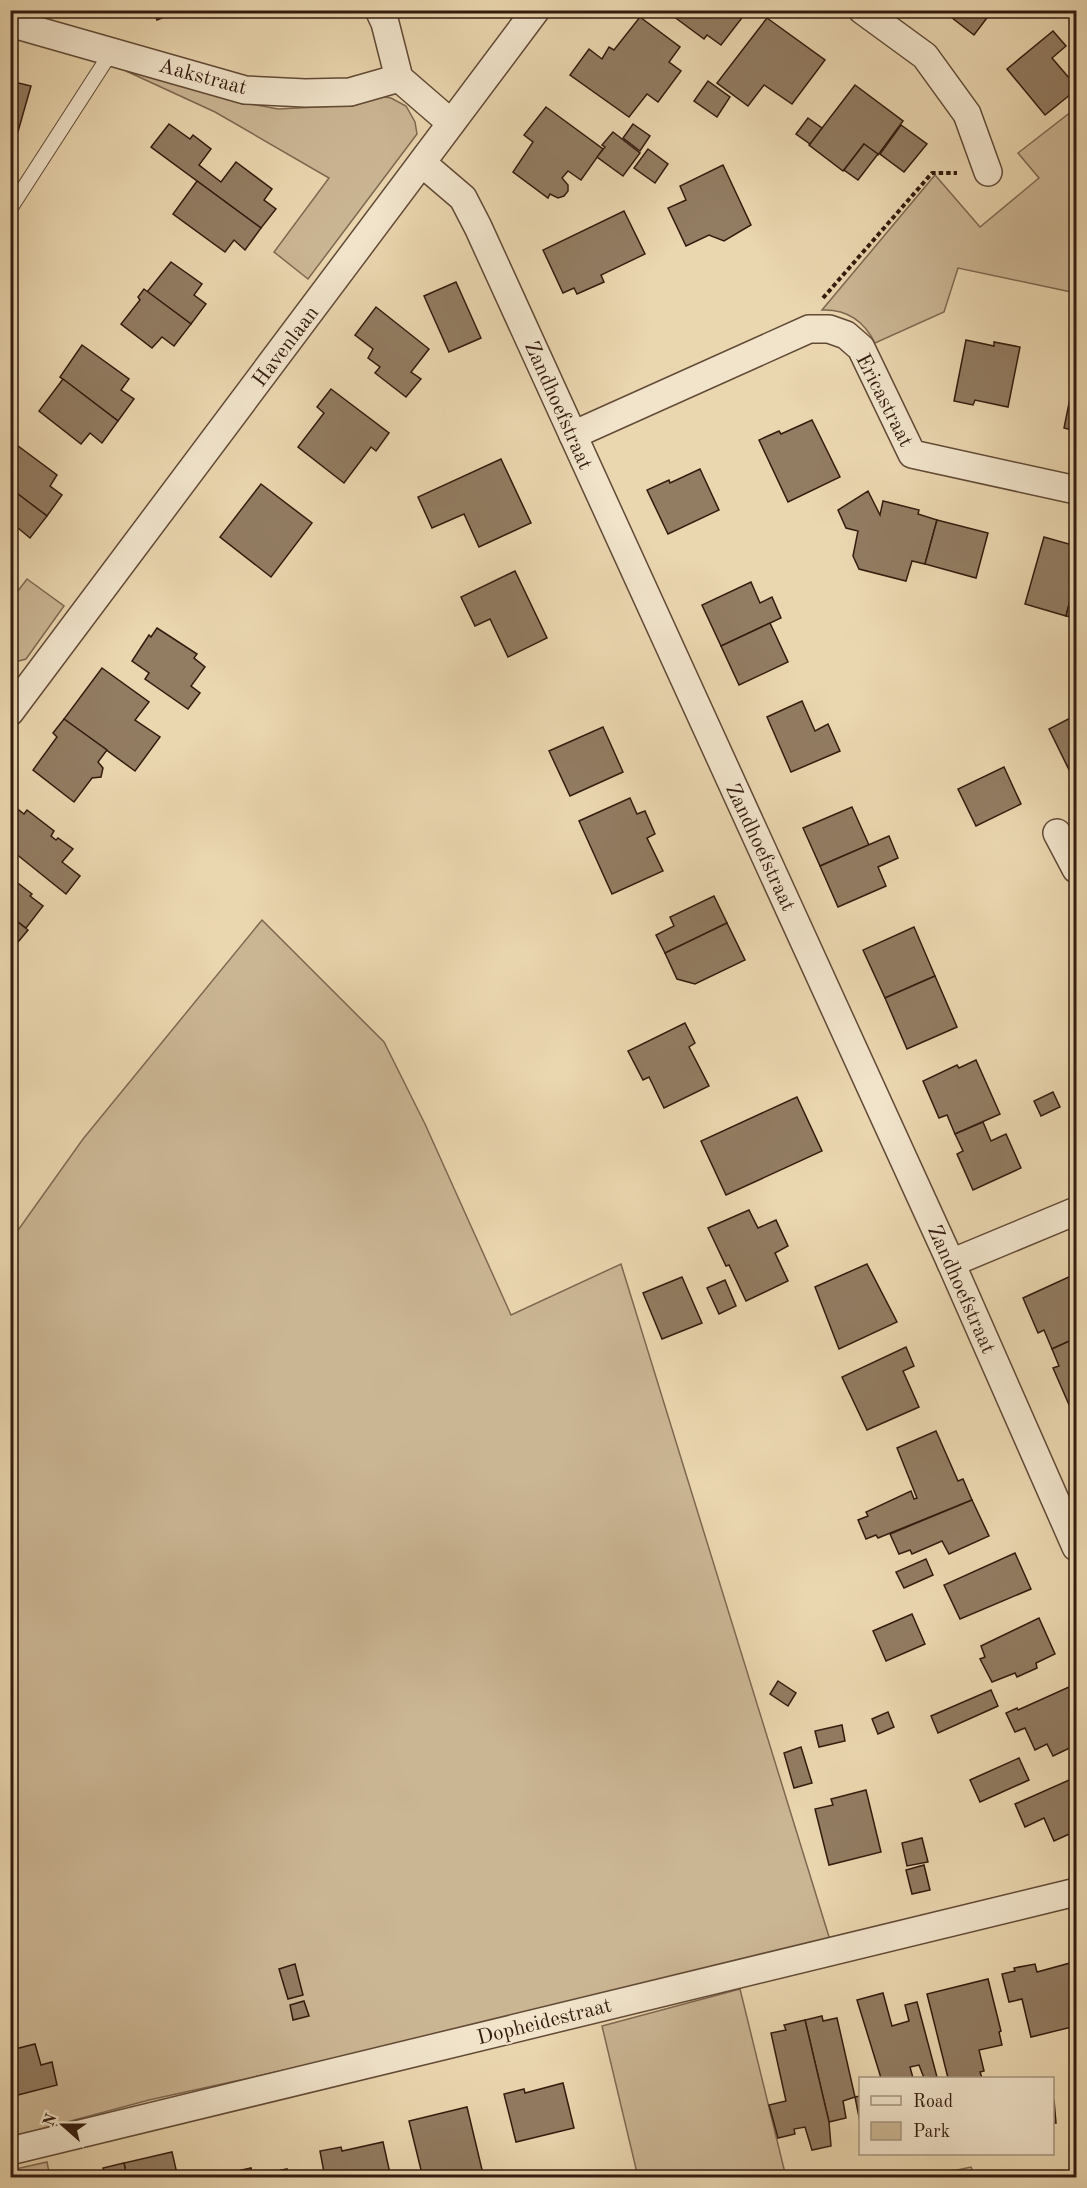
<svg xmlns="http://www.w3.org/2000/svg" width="1087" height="2188" font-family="'Old Standard TT',serif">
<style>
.green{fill:#cbb694;stroke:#7f6851;stroke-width:1.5}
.building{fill:#927c62;stroke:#331b0e;stroke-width:1.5}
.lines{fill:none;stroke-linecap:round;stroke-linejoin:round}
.lane-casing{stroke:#614a36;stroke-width:16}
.street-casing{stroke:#614a36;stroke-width:30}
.path{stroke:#331b0e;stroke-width:4;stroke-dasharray:4.5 3;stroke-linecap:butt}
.lane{stroke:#f1e4cb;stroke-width:14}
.street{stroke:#f1e4cb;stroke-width:27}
.labels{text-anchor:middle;stroke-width:4.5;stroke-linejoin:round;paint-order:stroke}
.street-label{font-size:21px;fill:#331b0e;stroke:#f1e4cb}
</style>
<rect width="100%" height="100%" fill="#ead6af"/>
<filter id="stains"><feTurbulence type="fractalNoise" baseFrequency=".00333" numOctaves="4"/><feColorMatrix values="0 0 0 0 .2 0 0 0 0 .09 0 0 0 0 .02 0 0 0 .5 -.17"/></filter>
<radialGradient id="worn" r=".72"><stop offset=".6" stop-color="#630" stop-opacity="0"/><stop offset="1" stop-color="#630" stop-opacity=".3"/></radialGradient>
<g class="green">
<polygon points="126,71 251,104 278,109 356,105 380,96 391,98 406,106 415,122 417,134 308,279 274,252 329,178 215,112"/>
<path d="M1076,108V293L958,268L944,312L875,343C864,321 847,309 822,310L935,175L980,227L1039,178L1018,153Z"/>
<polygon points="27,579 64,606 26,659 11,663 11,600"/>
<polygon points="262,920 384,1042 425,1124 511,1315 621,1264 830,1940 471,2029 149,2100 11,2137 11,1240 83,1139"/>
<polygon points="740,1989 786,2177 638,2177 602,2026"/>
<polygon points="47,2162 50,2177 11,2177 11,2170"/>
<polygon points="971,2167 975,2177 923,2177"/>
</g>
<g class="building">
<polygon points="153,10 179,10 179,11 157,20"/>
<polygon points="665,10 748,10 721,45 707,35 704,39"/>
<polygon points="942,10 993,10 974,35"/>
<polygon points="640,17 680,47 669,62 681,71 658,102 647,94 629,117 570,75 589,49 602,59 609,47 614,50"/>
<polygon points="767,18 825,60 792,104 764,85 748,106 717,83"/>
<polygon points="1053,31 1066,46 1052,58 1076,86 1076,90 1045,115 1007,69"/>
<polygon points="10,81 31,86 15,142 10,141"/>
<polygon points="708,81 730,97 717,117 694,101"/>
<polygon points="855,85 903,121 878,155 864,144 843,171 809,145"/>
<polygon points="546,107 603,149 581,180 568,171 562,178 568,185 568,191 564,196 558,198 550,194 548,198 513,172 533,142 524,135"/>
<polygon points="808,118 822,128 810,144 796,134"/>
<polygon points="169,124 190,139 193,135 211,149 199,165 221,182 236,162 272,189 264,200 276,209 261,228 151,147"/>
<polygon points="633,124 650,136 640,151 623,138"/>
<polygon points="901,125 927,144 904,172 880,154"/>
<polygon points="613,132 640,153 623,176 597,157 605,147 602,145"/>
<polygon points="864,144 878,154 858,180 844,170"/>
<polygon points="648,149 668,164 655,183 634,168"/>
<polygon points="723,165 751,225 724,241 709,235 686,246 668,208 686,200 680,186"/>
<polygon points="197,181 261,228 245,250 234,240 225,252 173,214"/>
<polygon points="624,211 645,254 601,275 604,282 577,294 574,288 563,293 543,250"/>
<polygon points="171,262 202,284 194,295 206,304 191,324 147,292"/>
<polygon points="456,282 481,338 449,352 424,296"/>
<polygon points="144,289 191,324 174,346 162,337 152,348 121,324 140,300 138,297"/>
<polygon points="376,307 429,349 411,372 421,379 406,397 375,373 380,367 368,358 373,349 355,335"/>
<polygon points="966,340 994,346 994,342 1020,347 1008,407 975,400 973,405 954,401"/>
<polygon points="82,345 129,379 121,390 134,399 118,421 60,377"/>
<polygon points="1076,369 1076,431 1064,428"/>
<polygon points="63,379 118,421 102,443 90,433 81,444 39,411"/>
<polygon points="331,389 389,433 376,451 371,447 344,483 298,447 324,413 317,407"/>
<polygon points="812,420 840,477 788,502 759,440 779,431 781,434"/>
<polygon points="10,440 57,475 50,486 62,495 47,516 10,488"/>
<polygon points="501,459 531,523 479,547 464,514 432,528 418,497"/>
<polygon points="700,469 719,510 668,534 647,490 669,480 670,483"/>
<polygon points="261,484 312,523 271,577 220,537"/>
<polygon points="10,488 47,516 30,538 18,528 10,537"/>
<polygon points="868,491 880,515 883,501 919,510 918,514 937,520 925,564 912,561 906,581 859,569 853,556 858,531 846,528 838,510"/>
<polygon points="937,520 988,533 976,578 925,564"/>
<polygon points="1044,537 1076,546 1076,578 1066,616 1025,604"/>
<polygon points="515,571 547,638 508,657 490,619 475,626 461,597"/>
<polygon points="1076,578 1076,618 1066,616"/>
<polygon points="751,582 760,603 772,597 781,618 721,646 702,605"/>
<polygon points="770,623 788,662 739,685 721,646"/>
<polygon points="157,628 197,654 194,658 205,667 191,686 200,693 188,709 145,679 149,673 132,661 149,635 151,637"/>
<polygon points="102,668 149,702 135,720 160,737 135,771 64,719"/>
<polygon points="802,701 815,731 828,724 840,751 791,772 767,717"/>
<polygon points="1076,715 1076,784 1049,729"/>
<polygon points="64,719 107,750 98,762 103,768 101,777 92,778 74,802 33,770 57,737 53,733"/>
<polygon points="603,727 623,772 570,796 549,751"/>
<polygon points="1004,767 1021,804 976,826 958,789"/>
<polygon points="630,798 637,814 645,811 655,834 647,838 663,871 612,894 579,821"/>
<polygon points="10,803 24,814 27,810 54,831 51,836 56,840 58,838 73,849 62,862 80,876 66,894 10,849"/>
<polygon points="852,807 869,845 820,866 803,828"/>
<polygon points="889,836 898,858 878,867 886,886 838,907 820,866"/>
<polygon points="10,877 32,894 30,896 43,906 26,928 10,916"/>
<polygon points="714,896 727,923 665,953 656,935 674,926 670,917"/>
<polygon points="10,916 28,930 18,942 10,937"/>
<polygon points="727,923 745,960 695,984 677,979 665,953"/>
<polygon points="914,927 935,976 885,998 863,950"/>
<polygon points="935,976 957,1027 907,1049 885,998"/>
<polygon points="685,1023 695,1043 689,1047 709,1086 664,1108 649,1077 643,1080 628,1051"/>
<polygon points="976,1060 1000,1114 955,1134 947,1115 939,1118 923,1081 957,1065 959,1068"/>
<polygon points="1053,1092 1060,1107 1041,1116 1034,1101"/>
<polygon points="797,1097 822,1151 726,1195 701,1141"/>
<polygon points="983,1122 991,1141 1006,1134 1021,1168 973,1190 957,1154 963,1151 955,1134"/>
<polygon points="749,1210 758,1228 776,1220 788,1246 775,1253 788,1281 746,1301 729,1265 726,1266 708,1228"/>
<polygon points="867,1264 897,1322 839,1349 815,1287"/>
<polygon points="1071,1276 1076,1286 1076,1338 1052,1349 1044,1330 1038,1333 1023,1298"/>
<polygon points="682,1277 702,1323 662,1339 643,1293"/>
<polygon points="725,1280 736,1306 719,1314 707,1288"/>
<polygon points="1076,1338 1076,1404 1070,1407 1053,1368 1059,1366 1052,1349"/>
<polygon points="906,1347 914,1366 903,1371 919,1407 867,1430 842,1377"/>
<polygon points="936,1431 958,1481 963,1479 972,1500 878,1538 876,1535 866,1539 858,1520 868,1516 866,1512 911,1491 914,1499 917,1498 897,1448"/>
<polygon points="972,1500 989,1536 949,1554 942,1541 912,1554 910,1550 899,1554 890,1534"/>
<polygon points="1015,1553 1031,1589 960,1619 944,1585"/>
<polygon points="926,1559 933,1575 904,1588 896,1572"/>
<polygon points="912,1614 925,1644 886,1661 873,1631"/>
<polygon points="1039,1618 1055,1654 1036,1663 1037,1668 1017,1677 1015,1673 992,1682 980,1659 985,1657 981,1646"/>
<polygon points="778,1681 796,1693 788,1706 770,1694"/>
<polygon points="1069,1687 1076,1704 1076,1745 1053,1756 1047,1744 1035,1750 1025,1728 1015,1732 1006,1713 1017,1708 1018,1710"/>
<polygon points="991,1690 998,1706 938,1733 931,1716"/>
<polygon points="888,1712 894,1727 878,1734 872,1719"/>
<polygon points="842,1725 845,1741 819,1747 815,1731"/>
<polygon points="801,1747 812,1783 794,1788 784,1753"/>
<polygon points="1019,1758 1029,1780 980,1802 970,1780"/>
<polygon points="1076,1777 1076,1831 1054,1841 1044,1818 1025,1827 1015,1804"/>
<polygon points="866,1790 881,1852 829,1865 815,1809 833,1805 831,1799"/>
<polygon points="922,1838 928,1862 907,1866 902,1843"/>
<polygon points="924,1865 930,1890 912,1894 906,1870"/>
<polygon points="1070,1963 1076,1987 1076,2026 1031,2037 1022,1999 1009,2002 1002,1974 1015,1971 1014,1968 1035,1964 1037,1972"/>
<polygon points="295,1964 303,1995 288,1999 279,1969"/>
<polygon points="988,1979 1001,2031 999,2032 1002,2045 979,2050 984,2071 980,2072 982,2078 948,2078 927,1994"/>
<polygon points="883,1993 892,2026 909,2021 905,2005 917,2002 937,2077 924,2078 919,2065 910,2067 913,2078 881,2078 857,2000"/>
<polygon points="304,2001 309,2016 293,2020 290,2005"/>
<polygon points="822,2016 823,2021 837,2018 855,2097 843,2101 846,2118 829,2122 805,2020"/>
<polygon points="805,2020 829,2122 831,2146 812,2150 805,2127 794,2129 795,2134 778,2138 769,2105 786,2101 771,2033 786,2030 784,2025"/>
<polygon points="14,2044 15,2049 35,2044 41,2065 52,2062 57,2085 10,2097 10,2045"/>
<polygon points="563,2083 574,2128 516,2142 504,2094 524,2089 525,2093"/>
<polygon points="860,2096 860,2122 855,2097"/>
<polygon points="1052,2100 1054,2100 1056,2123 1052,2123"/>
<polygon points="467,2107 484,2178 423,2178 409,2121"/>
<polygon points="383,2142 391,2178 325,2178 320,2151 341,2147 342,2151"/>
<polygon points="172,2152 178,2178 127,2178 124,2163"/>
<polygon points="124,2163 127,2178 105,2178 103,2168"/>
<polygon points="251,2168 253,2176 287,2169 288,2178 229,2178 228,2173"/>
</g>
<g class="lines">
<g class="lane-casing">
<polyline id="lane" points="10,209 112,51"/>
</g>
<g class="street-casing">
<g id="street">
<polyline points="379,10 385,23 399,78 451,123"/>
<polyline points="862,10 925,56 967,114 988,172"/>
<polyline points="10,23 245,90 305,93 350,92 399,78"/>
<polyline points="422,163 463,198 478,227 951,1263 1076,1547"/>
<polyline points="573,435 809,329 829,329 846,335 861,348 912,454 1076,490"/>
<polyline points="10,712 536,10"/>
<polyline points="1057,833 1076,869"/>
<polyline points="951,1263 1076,1211"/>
<polyline points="10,2151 1076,1892"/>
</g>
</g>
<polyline class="path" points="823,298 932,173 957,173"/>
<use href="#lane" class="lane"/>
<use href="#street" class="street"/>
</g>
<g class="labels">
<g class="street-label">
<text transform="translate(203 76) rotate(15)" y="7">Aakstraat</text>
<text transform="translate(285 346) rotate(-53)" y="7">Havenlaan</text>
<text transform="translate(885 400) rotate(63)" y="7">Ericastraat</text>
<text transform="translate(559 405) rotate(66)" y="7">Zandhoefstraat</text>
<text transform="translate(761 847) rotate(65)" y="7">Zandhoefstraat</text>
<text transform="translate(962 1289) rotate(66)" y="7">Zandhoefstraat</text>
<text transform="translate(544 2021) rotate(-14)" y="7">Dopheidestraat</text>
</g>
</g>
<rect width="1087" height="2188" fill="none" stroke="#ead6af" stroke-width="36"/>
<rect x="12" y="12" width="1063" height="2164" fill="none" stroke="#331b0e" stroke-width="3"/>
<rect x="18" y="18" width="1051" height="2152" fill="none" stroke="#331b0e" stroke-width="1.5"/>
<rect x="859" y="2077" width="195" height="78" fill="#f1e4cb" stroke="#a5947f" stroke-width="1.5"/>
<rect x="871" y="2096" width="30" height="9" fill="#f1e4cb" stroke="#a5947f" stroke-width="1.5"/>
<text x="913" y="2107" font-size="18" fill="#331b0e">Road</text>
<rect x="871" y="2122" width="30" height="18" fill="#cbb694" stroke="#a5947f" stroke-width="1.5"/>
<text x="913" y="2137" font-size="18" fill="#331b0e">Park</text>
<g transform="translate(63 2125) rotate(291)" stroke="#f1e4cb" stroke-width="4.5" paint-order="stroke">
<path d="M0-4.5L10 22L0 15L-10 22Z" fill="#331b0e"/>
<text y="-9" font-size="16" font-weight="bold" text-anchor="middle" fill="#331b0e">N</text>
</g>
<rect width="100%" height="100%" filter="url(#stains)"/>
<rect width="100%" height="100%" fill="url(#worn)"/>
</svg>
